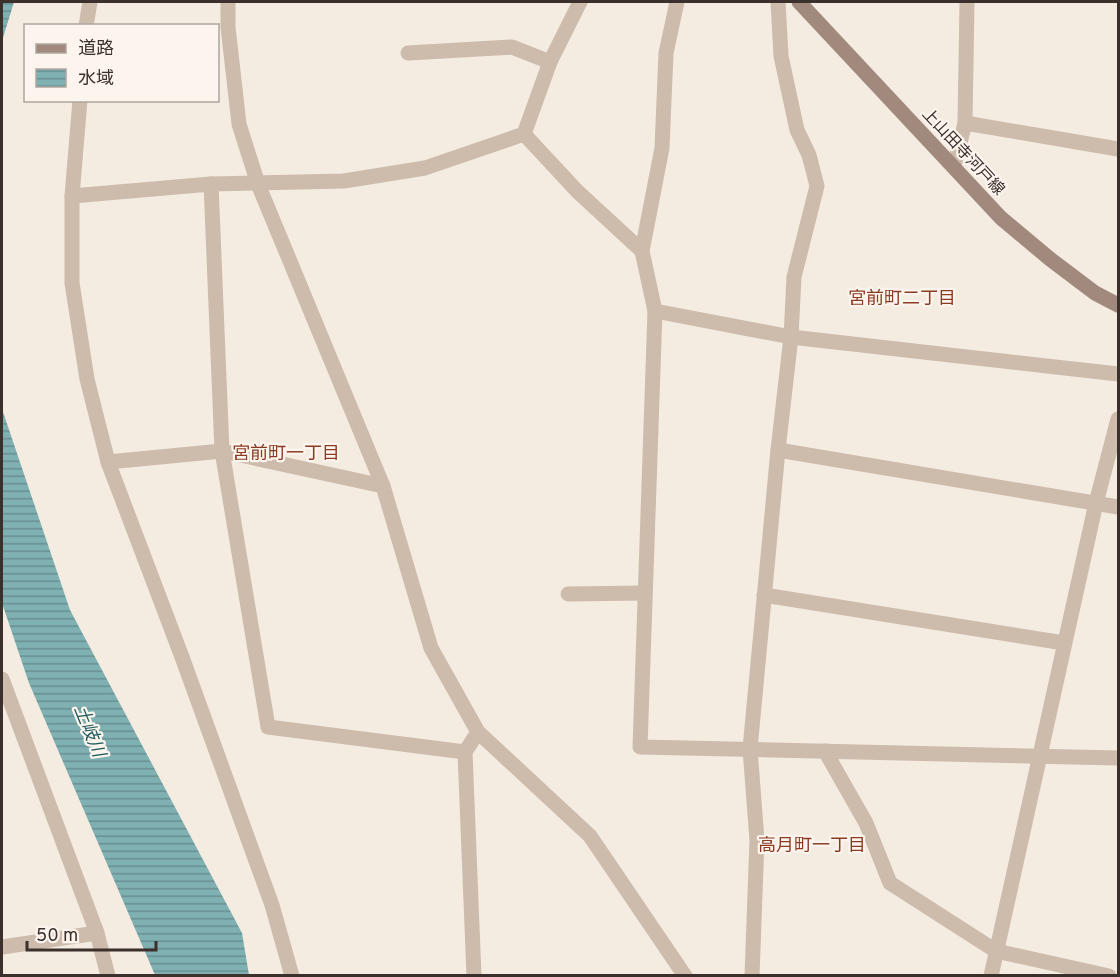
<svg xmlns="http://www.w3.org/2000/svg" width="1120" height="977" font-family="Overpass,'Noto Sans JP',sans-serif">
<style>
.water{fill:url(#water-rules)}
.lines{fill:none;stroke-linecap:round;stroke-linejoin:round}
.minor{stroke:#cdbbac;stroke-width:15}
.secondary{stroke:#a18a7d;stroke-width:15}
.labels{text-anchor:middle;stroke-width:4.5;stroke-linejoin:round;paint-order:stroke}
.street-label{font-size:16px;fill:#3b302b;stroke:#fbf5ee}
.neighbourhood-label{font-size:18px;fill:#8c3b22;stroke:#fbf5ee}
.water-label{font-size:18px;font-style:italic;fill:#1f5a5e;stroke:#fbf5ee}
</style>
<defs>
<pattern id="water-rules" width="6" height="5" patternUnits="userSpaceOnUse" patternTransform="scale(1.5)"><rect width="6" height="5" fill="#7fb0b2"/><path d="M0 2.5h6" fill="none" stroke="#699091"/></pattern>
</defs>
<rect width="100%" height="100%" fill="#f4ebe1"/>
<g class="water">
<polygon points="2,2 14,2 2,41"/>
<polygon points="2,409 70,610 242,933 249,975 155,975 29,683 2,603"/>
</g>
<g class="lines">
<g class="minor">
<polyline points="228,2 228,27 239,124 258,184 383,486 431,648 478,732 590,836 685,976"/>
<polyline points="677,2 666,53 662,148 642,251 655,311 640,747 1118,758"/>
<polyline points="86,26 90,2"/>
<polyline points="408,53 512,47 550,62"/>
<polyline points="80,100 72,196 72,283 87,379 108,462 182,657 272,905 292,976"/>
<polyline points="965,123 967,2"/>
<polyline points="524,134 577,191 642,251"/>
<polyline points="524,134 550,62 580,2"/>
<polyline points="954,166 965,123 1118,149"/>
<polyline points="211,184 222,451 268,727 465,752"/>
<polyline points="72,196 211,184 344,181 425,168 524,134"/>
<polyline points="655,311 791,337 1118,374"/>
<polyline points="778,450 1118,507"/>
<polyline points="108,462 222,451 383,486"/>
<polyline points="568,594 645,593"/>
<polyline points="764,595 1064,643"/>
<polyline points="2,679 97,933 108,976"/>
<polyline points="825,751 866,823 890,883 996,951 1109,976"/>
<polyline points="2,947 97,933"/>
<polyline points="474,976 465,752 478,732"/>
<polyline points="752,976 757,840 750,749 778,450 791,337 794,277 817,186 809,155 797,130 781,56 778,2"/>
<polyline points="991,976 1096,503 1118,419"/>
</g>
<polyline class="secondary" points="799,2 1001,218 1050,259 1095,293 1118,305"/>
</g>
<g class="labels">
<g class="street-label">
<text transform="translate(964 151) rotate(47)" y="6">上山田寺河戸線</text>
</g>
<g class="neighbourhood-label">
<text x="902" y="304">宮前町二丁目</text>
<text x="286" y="459">宮前町一丁目</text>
<text x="812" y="851">高月町一丁目</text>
</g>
<g class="water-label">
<text transform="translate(90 731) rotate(68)" y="6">土岐川</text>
</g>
</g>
<rect width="1120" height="977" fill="none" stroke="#3b302b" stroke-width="6"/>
<rect x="24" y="24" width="195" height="78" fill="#fbf5ee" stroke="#aea6a0" stroke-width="1.5"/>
<rect x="36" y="44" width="30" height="9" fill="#a18a7d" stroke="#aea6a0" stroke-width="1.5"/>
<text x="78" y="54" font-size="18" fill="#3b302b">道路</text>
<rect x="36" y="69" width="30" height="18" fill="url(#water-rules)" stroke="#aea6a0" stroke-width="1.5"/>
<text x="78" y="84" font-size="18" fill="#3b302b">水域</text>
<path d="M27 941v9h129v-9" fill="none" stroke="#3b302b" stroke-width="3"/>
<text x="36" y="941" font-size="18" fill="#3b302b" stroke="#fbf5ee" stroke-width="4.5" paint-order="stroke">50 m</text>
</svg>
